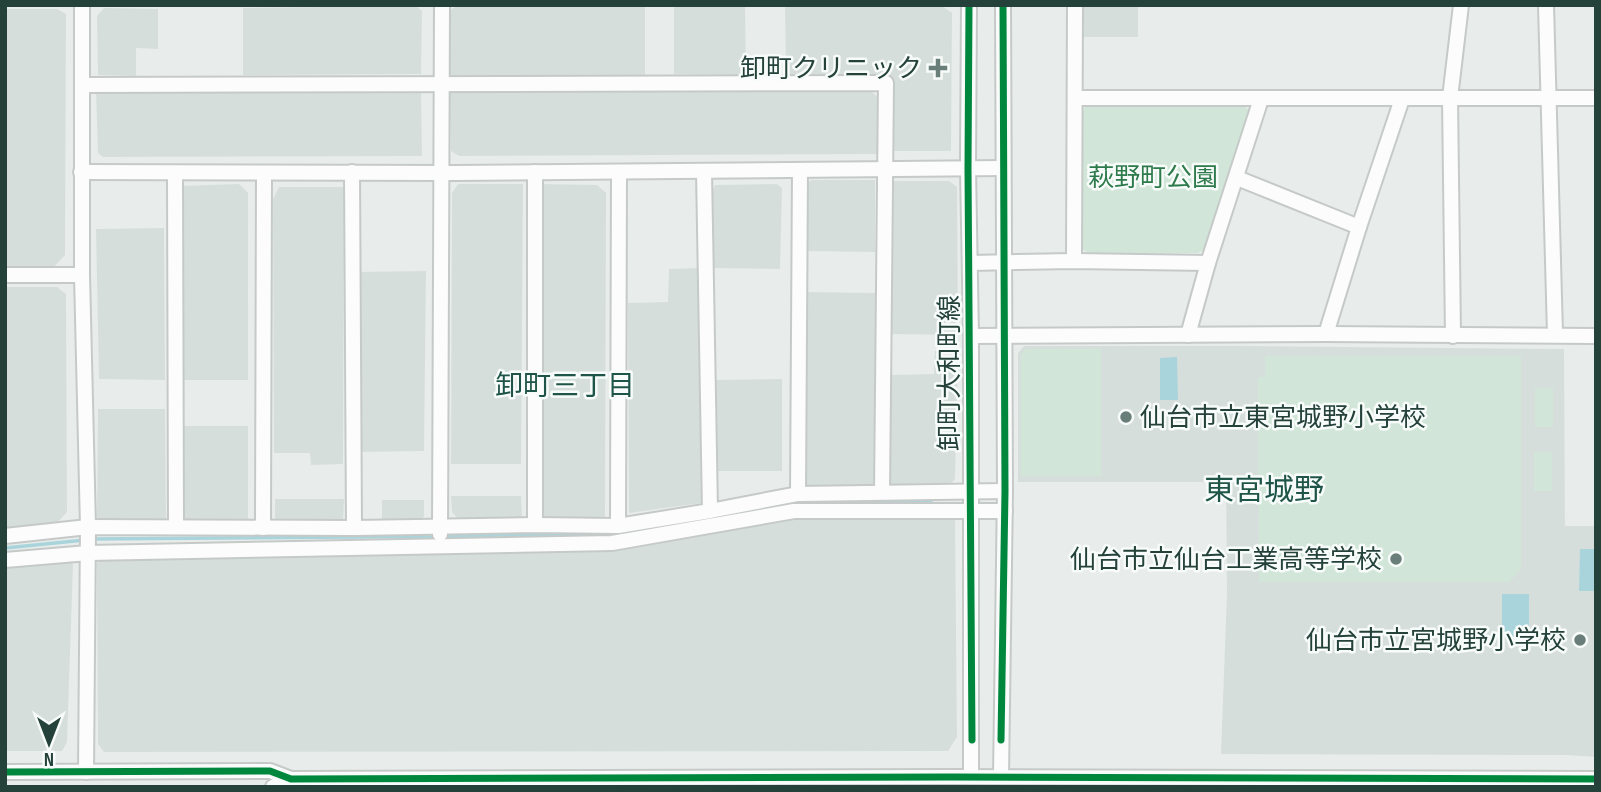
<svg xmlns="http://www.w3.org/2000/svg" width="1601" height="792" font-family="'Sofia Sans Condensed','Noto Sans JP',sans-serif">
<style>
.built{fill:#d6dedb}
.green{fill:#d1e6d8}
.water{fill:#a9d4db}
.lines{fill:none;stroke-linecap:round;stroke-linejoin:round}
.stream{stroke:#a9d4db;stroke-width:3.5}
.minor-casing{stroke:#c5cac8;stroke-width:18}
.minor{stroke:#fcfcfc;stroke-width:14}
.cycleway-casing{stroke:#f7fbf9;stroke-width:11}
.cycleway{stroke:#00873e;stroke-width:7}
.poi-dot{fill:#697e78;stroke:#f7fbf9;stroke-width:2.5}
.labels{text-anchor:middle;stroke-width:5;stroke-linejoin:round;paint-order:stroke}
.poi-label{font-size:26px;fill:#24423a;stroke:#f7fbf9;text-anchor:end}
.park-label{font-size:26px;fill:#2d7a4b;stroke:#f7fbf9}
.street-label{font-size:26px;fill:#24423a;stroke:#f7fbf9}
.neighbourhood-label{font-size:28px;fill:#1f5548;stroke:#f7fbf9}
.quarter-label{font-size:30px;fill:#1f5548;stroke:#f7fbf9}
</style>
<rect width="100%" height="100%" fill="#e8edeb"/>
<g class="built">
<polygon points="645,5 645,75 448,75 447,12 457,6"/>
<polygon points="674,5 745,6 746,75 674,74"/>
<polygon points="941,5 952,13 951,151 891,151 890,74 786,74 785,6"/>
<rect x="1082" y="5" width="56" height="32"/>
<polygon points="416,6 422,11 421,74 243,75 243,8"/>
<polygon points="104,8 158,9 158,49 136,48 136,76 98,75 97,16"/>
<polygon points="5,9 57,9 66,14 65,255 52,269 5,269"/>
<polygon points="865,87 878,97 878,154 459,156 451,151 450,90"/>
<polygon points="96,90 421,92 422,156 103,157 98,153"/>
<polygon points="811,180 875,180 875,252 805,251 803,189"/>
<polygon points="888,181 949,181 957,187 958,335 888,334"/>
<polygon points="239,184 248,193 248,380 179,380 179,186"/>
<polygon points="458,184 523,184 521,464 451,464 452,193"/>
<polygon points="538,184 597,185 606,193 605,519 538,519"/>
<polygon points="777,184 782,188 780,269 711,268 711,193 715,185"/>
<polygon points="279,187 344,187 343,464 311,465 310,453 274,453 273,199"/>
<polygon points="164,228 165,380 99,379 96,229"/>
<polygon points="699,268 701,503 629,513 628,303 668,302 669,269"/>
<polygon points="426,271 424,451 356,452 357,272"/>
<polygon points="5,287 57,287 66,294 67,512 56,524 5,529"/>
<polygon points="805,292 875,293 878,485 805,486"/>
<polygon points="1024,346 1234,346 1564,349 1565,526 1596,526 1596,757 1565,755 1221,754 1227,592 1226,482 1018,482 1018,353"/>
<polygon points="935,351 958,351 955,479 949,485 890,485 889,375 934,374"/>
<polygon points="782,379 782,471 713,471 713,380"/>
<polygon points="98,409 165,409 166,523 106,523 97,517"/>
<polygon points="180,426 248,426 248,518 243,522 181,523"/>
<polygon points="451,496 521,496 522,518 458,519 452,512"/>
<polygon points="275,499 344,499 343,522 281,522 275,518"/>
<polygon points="382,500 424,500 424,516 421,521 382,520"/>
<polygon points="795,517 955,517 957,737 948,751 104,752 98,744 97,563 104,555 614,550"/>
<polygon points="62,557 73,564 67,742 62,751 5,751 5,563"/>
</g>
<g class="green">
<polygon points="1242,103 1250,112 1208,248 1198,253 1090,254 1080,248 1079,117 1087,104"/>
<polygon points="1026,349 1101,349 1101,476 1021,476 1021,355"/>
<polygon points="1265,356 1521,356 1521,569 1509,582 1259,582 1258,377 1265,377"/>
<rect x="1535" y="388" width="18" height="39"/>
<rect x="1534" y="452" width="18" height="39"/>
</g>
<g class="water">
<polygon points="1177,357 1178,400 1160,400 1160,358"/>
<polygon points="1580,549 1596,549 1596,591 1579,591"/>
<rect x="1502" y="594" width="27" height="43"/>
</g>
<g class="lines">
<g class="stream">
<polyline points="800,501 931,502"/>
<polyline points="92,539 610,535 661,526"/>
<polyline points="5,548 85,540"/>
</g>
<g class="minor-casing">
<g id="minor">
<polyline points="82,5 82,275 88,527 86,772"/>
<polyline points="969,5 968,168 971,336 971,777"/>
<polyline points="1546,5 1555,334"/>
<polyline points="82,85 886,83 882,492"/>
<polyline points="1075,98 1596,98"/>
<polyline points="704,171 710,511"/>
<polyline points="81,172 455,173 1003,168"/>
<polyline points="352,172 354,528"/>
<polyline points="535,172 535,525"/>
<polyline points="175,173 176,527"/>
<polyline points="1237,178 1359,227"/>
<polyline points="1074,261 1075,5"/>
<polyline points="970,263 1074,261 1208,263"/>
<polyline points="5,275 82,275"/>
<polyline points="1326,334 1359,227 1402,99"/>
<polyline points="1188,335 1208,263 1261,99"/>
<polyline points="971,336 1326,334 1596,336"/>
<polyline points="1453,336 1450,98 1461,5"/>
<polyline points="798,494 800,170"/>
<polyline points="618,526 619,172"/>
<polyline points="263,528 264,173"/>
<polyline points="440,534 442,5"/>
<polyline points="5,536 88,527 354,528 535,525 618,526 710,511 798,494 1005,491"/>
<polyline points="5,560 88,553 612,543 794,511 1005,511"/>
<polyline points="5,772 270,771 291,779 950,777 1596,779"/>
<polyline points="1001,777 1005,491 1003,5"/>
<polyline points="273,787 291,779"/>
</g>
</g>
<use href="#minor" class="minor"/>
<g class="cycleway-casing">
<g id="cycleway">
<polyline points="969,5 968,168 972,740"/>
<polyline points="1001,740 1005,491 1003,5"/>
<polyline points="5,772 270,771 291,779 950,777 1596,779"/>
</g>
</g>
<use href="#cycleway" class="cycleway"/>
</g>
<g class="poi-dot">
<path d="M934.5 57.5h7v7h7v7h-7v7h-7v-7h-7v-7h7z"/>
<circle cx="1126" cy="417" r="7"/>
<circle cx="1396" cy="559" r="7"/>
<circle cx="1580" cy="640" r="7"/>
</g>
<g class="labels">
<g class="poi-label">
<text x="922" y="77">卸町クリニック</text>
<text x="1140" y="426" text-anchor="start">仙台市立東宮城野小学校</text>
<text x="1382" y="568">仙台市立仙台工業高等学校</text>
<text x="1566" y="649">仙台市立宮城野小学校</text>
</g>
<g class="park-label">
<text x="1153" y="186">萩野町公園</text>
</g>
<g class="street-label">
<text transform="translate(949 373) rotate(-90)" y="9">卸町大和町線</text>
</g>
<g class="neighbourhood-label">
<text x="565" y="395">卸町三丁目</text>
</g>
<g class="quarter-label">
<text x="1264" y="500">東宮城野</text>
</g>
</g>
<rect width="1601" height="792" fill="none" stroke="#24423a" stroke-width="14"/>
<g transform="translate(49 743) rotate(180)" stroke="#f7fbf9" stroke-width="5" paint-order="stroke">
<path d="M0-5L12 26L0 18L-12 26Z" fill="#24423a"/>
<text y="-10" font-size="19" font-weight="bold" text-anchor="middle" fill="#24423a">N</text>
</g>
</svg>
